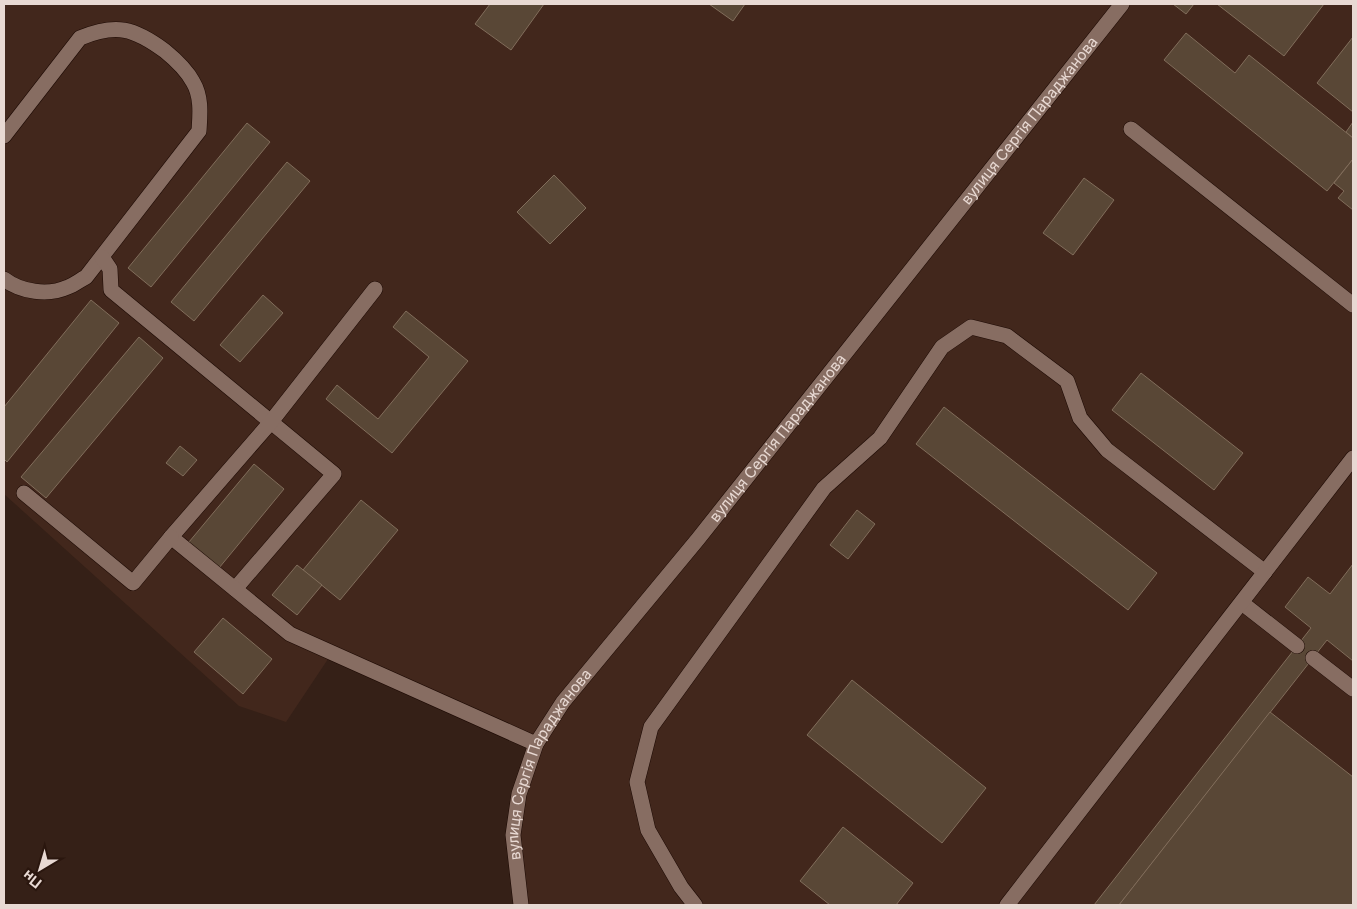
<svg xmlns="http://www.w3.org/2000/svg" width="1357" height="909" font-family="Inter,sans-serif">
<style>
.built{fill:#42271c}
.building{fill:#594736;stroke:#816d5b}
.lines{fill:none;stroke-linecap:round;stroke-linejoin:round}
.minor-casing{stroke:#1c0903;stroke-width:16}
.minor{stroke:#876d62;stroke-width:15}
.labels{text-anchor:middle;stroke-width:4;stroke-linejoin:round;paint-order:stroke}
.street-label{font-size:15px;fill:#e8d9d3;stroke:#2a160e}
</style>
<rect width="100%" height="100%" fill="#352017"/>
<polygon class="built" points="4,4 1353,4 1353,905 521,905 513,835 536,743 332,653 286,722 239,706 4,494"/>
<g class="building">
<polygon points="490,4 544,4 511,50 475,24"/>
<polygon points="709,4 745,4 733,21"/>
<polygon points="1173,4 1194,4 1186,14"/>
<polygon points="1217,4 1324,4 1284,56"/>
<polygon points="1186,33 1235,73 1249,55 1353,138 1353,159 1327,191 1164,60"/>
<polygon points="1353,37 1353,112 1317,83"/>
<polygon points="1353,122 1353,138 1346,132"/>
<polygon points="247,123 270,142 151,287 128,268"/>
<polygon points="1353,159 1353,210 1338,198 1344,191 1334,183"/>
<polygon points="287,162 310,181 194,321 171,302"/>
<polygon points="554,175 586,208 550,244 517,212"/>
<polygon points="1084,178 1114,200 1073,255 1043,233"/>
<polygon points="263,295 283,313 240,362 220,345"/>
<polygon points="91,300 119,323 7,462 4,459 4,407"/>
<polygon points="406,311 468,361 392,453 326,399 337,385 378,419 429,357 393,327"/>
<polygon points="139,337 163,358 46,498 21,477"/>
<polygon points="1141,373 1243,453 1214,490 1112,410"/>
<polygon points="944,407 1157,573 1128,610 916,444"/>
<polygon points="180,446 197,460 183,476 166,463"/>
<polygon points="254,464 284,489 219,568 189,542"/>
<polygon points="361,500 398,530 340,600 303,570"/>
<polygon points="857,510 875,524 848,559 830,545"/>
<polygon points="1353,564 1353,661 1327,640 1119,905 1094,905 1311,628 1285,607 1308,577 1330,594"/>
<polygon points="297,565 322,585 297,615 272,595"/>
<polygon points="223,618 272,659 243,694 194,652"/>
<polygon points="852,680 986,788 942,843 807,735"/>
<polygon points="1270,712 1353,777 1353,905 1119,905"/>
<polygon points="843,827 913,883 896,905 830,905 800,881"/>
</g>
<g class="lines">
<g class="minor-casing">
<g id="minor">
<polyline points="1131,129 1353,305"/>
<path d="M4,136L80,38C116,23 134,28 165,51C176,60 186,69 193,82C202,97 200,115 199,131L86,277C80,280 74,285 68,287C48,296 21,292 4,279"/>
<polyline points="102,257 110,269 111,290 334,474 235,589"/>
<polyline points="375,289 270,423 171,537 290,634 536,744"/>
<polyline points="24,493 133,583 171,537"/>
<polyline points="1242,603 1297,646"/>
<polyline points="1313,658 1353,689"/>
<path id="s1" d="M521,905L513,835L519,794L536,744L563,702L698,539L1122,4"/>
<polyline points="695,905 681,887 648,830 637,782 651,727 824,488 880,438 942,347 971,327 1007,336 1067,381 1080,418 1107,450 1265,572"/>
<polyline points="1007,905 1353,458"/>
</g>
</g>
<use href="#minor" class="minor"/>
</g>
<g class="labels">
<g class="street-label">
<text dy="5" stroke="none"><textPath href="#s1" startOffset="960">вулиця Сергія Параджанова</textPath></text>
<text dy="5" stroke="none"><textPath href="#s1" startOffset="555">вулиця Сергія Параджанова</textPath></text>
<text dy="5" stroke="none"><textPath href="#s1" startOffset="150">вулиця Сергія Параджанова</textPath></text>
</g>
</g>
<rect width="1357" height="909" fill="none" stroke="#e8d9d3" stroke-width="10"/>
<g transform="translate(40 869) rotate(218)" stroke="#2a160e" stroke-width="4" paint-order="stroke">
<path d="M0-4L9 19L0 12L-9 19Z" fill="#e8d9d3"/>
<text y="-8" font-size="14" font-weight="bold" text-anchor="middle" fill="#e8d9d3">Пн</text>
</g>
</svg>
